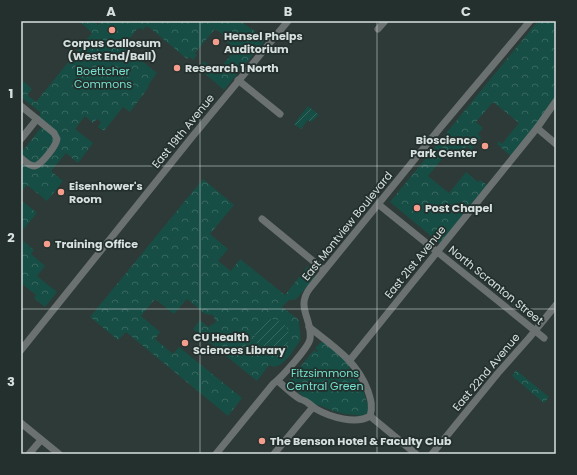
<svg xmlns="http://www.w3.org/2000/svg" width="577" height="475" font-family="Poppins,sans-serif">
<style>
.park{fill:url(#park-crowns)}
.garden{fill:url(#garden-furrows)}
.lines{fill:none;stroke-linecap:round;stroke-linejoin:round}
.minor{stroke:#6b7170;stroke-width:7}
.grid{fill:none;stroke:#d7e0de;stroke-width:1;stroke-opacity:0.55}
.poi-dot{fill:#f59d8d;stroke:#23302d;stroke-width:1.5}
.labels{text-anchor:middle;stroke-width:3.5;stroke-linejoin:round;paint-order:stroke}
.poi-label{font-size:11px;font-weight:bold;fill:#d7e0de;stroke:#23302d;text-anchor:start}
.park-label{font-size:11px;fill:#74e1ce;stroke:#23302d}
.street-label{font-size:11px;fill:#d7e0de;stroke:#23302d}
.neatline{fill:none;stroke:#d7e0de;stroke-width:1.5}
.grid-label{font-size:13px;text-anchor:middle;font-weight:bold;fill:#d7e0de}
</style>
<defs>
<pattern id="park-crowns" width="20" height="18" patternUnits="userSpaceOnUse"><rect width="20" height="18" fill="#164e45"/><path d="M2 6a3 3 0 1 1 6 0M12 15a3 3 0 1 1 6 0" fill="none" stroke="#37675f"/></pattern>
<pattern id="garden-furrows" width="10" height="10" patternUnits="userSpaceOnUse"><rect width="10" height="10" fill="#164e45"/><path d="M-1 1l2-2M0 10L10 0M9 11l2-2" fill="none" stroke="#37675f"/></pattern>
</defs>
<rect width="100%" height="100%" fill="#2d3a37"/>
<g class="park">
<polygon points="79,21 93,21 98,25 101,21 240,21 266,39 224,90 203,72 204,70 200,66 204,61 217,72 234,51 222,34 215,29 195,53 197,55 193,60 189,57 187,59 150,28 146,26 143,30 141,28 140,29 138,28 124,46 157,73 149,84 148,88 130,112 123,107 104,131 98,127 101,122 97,119 93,123 85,116 75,129 93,143 78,163 66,153 51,171 63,181 47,201 27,185 21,193 21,153 39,130 48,122 44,121 40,117 40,112 21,97 21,79 32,89 27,95 36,102 92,33"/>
<polygon points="538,21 556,21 556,103 513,158 497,144 499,141 502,144 519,123 493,102 476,122 483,128 478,134 481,138 471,150 467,146 459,154 451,148 428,176 449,193 466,172 478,182 480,180 490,187 443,246 390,202"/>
<path d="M203,179L234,205L210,234L228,249L218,261L231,271L240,259L285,295L308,266L313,269L314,268L316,272L314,278L297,298L293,300H289L282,307L299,320C299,327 301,335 300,341C293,350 281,373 269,365L257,381L193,329L200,320L208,327L216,322L213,315L205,314L187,299L174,314L155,299L141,316L160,332L155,339L173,354L179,347L242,398L228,416L126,332L118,340L90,317Z"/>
<polygon points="21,200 37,213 21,232"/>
<polygon points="21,239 34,250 31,254 45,266 37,276 57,292 45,307 34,298 36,295 21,283"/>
<path d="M321,342H323L347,361L350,366L349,368C358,378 364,390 367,403H369L370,407L368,406L367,408L369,409L368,412L364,416L363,414L361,415V417H358V415C344,415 332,411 319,405L318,406L308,400L291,387L292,385L291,383L290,385L289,384V381L314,350L317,352L318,351L315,348Z"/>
<polygon points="516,370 549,397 544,403 512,376"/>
</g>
<g class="garden">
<polygon points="308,106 319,115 311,122 308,120 301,129 294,124"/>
<circle cx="272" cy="336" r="17"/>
</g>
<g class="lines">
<g class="minor">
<polyline points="378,29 385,21"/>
<polyline points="238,80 280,114"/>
<path d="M21,106L54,133L57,139C56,146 42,164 35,166C29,166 25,161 21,158"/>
<polyline points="537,128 556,144"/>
<polyline points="21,139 37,119"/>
<polyline points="378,204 544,338"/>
<polyline points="262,219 324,270"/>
<polyline points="21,350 192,137 288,21"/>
<polyline points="350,360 537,128 556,101"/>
<path d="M278,381C285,387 292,394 300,399C303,400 306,401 308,403C311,405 313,407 316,409C330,417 356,425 370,416C373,407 371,400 368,391C357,361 333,346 309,327"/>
<polyline points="370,416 416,454"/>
<polyline points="21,423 59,454"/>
<polyline points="29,454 41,440"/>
<path d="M216,454L273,384C281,378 309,347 310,339C313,319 295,308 310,288L440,128L530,21"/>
<polyline points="274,454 313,407"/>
<polyline points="432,454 498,373 529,338 556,305"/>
</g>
</g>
<path class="grid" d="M200,21V454M377,21V454M21,166H556M21,309H556"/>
<g class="poi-dot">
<circle cx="112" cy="30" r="4"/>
<circle cx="216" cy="42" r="4"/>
<circle cx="177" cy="68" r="4"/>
<circle cx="485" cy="146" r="4"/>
<circle cx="61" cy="192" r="4"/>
<circle cx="417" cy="208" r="4"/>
<circle cx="47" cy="244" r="4"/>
<circle cx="185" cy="343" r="4"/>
<circle cx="262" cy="441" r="4"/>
</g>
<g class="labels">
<g class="poi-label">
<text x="224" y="40">Hensel Phelps<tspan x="224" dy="13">Auditorium</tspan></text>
<text x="112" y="47" text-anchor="middle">Corpus Callosum<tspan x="112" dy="13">(West End/Ball)</tspan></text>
<text x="185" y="72">Research 1 North</text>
<text x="477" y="144" text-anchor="end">Bioscience<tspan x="477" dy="13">Park Center</tspan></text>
<text x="69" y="190">Eisenhower's<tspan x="69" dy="13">Room</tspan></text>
<text x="425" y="212">Post Chapel</text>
<text x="55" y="248">Training Office</text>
<text x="193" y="341">CU Health<tspan x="193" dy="13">Sciences Library</tspan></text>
<text x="270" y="445">The Benson Hotel &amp; Faculty Club</text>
</g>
<g class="park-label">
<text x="103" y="75">Boettcher<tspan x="103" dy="13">Commons</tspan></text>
<text x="325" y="377">Fitzsimmons<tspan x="325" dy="13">Central Green</tspan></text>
</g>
<g class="street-label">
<text transform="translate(183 131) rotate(-51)" y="4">East 19th Avenue</text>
<text transform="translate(347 226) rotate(-51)" y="4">East Montview Boulevard</text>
<text transform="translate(415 262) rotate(-51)" y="4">East 21st Avenue</text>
<text transform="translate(496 285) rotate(39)" y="4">North Scranton Street</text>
<text transform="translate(486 372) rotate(-50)" y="4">East 22nd Avenue</text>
</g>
</g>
<rect width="577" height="475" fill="none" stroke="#23302d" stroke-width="44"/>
<rect x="22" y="22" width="533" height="431" class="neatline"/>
<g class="grid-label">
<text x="111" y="16">A</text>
<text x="288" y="16">B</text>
<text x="466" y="16">C</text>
<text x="11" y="98">1</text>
<text x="11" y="242">2</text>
<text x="11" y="386">3</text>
</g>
</svg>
